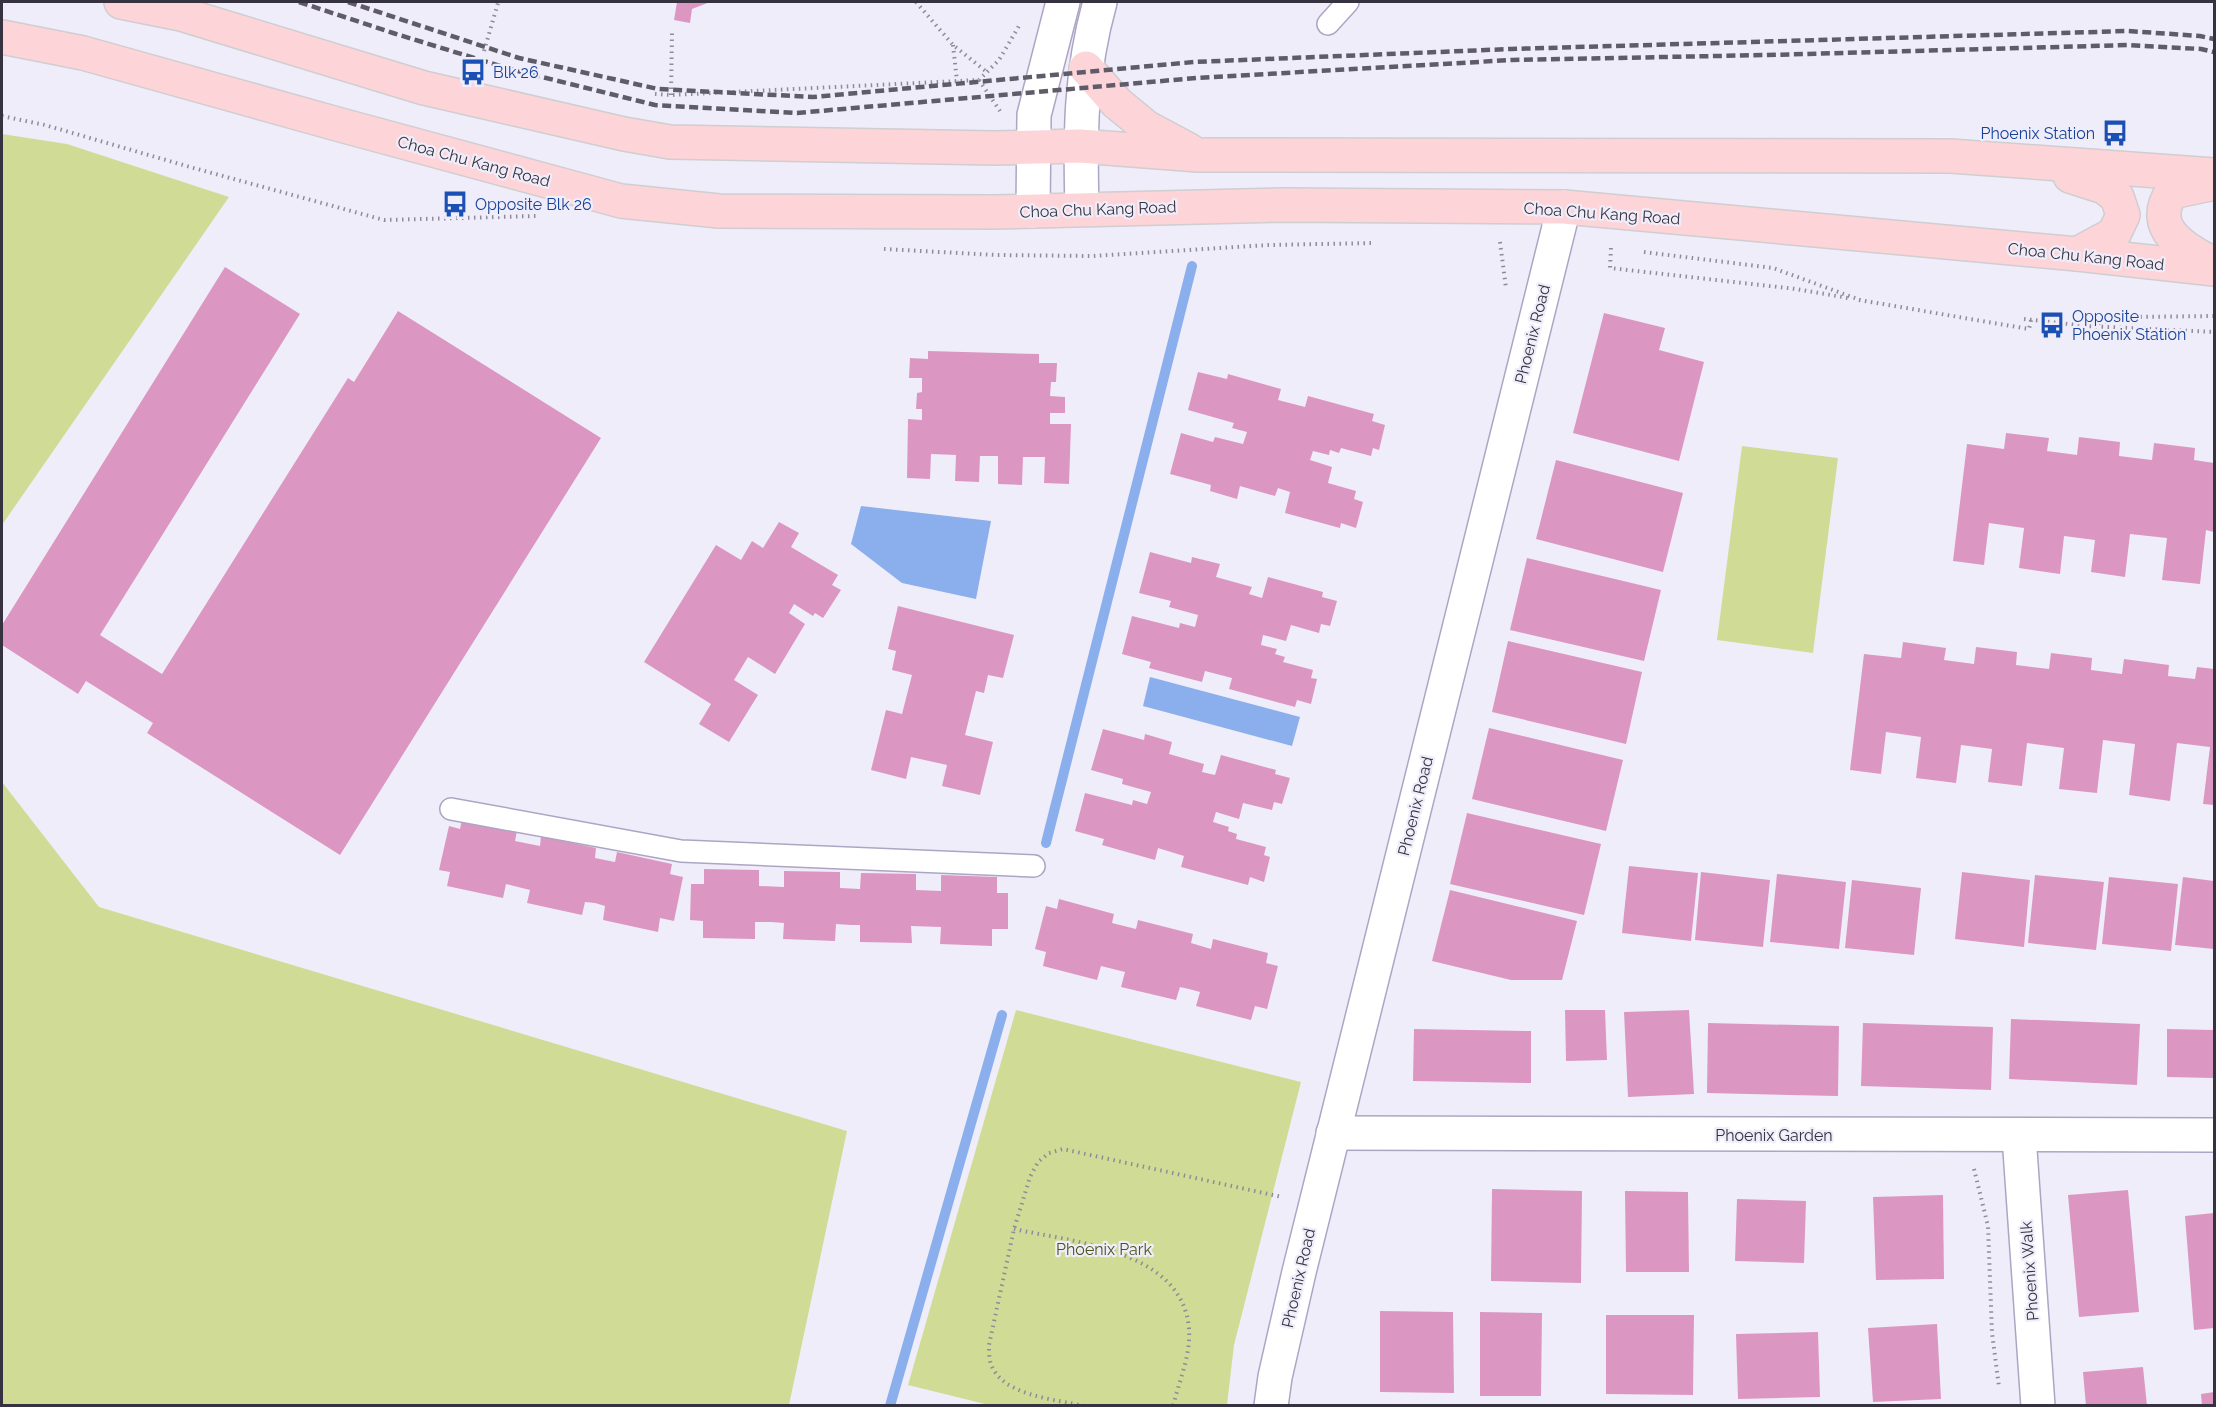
<svg xmlns="http://www.w3.org/2000/svg" width="2216" height="1407" font-family="Raleway,sans-serif">
<style>
.green{fill:#d0dc96}
.water{fill:#8aafec}
.lines{fill:none;stroke-linecap:round;stroke-linejoin:round}
.stream{stroke:#8aafec;stroke-width:10}
.building{fill:#db97c2}
.service-casing{stroke:#ada5c4;stroke-width:24}
.minor-casing{stroke:#ada5c4;stroke-width:36}
.secondary-casing{stroke:#ada5c4;stroke-width:36}
.primary-casing{stroke:#cfced1;stroke-width:36}
.path{stroke:#8f8b98;stroke-width:4;stroke-dasharray:1.5 4.5;stroke-linecap:butt}
.service{stroke:#fff;stroke-width:21}
.minor{stroke:#fff;stroke-width:33}
.secondary{stroke:#fff;stroke-width:33}
.primary{stroke:#fdd4d7;stroke-width:33}
.rail{stroke:#5f5b68;stroke-width:4.5;stroke-dasharray:9 4.5;stroke-linecap:butt}
.labels{text-anchor:middle;stroke-width:4.5;stroke-linejoin:round;paint-order:stroke}
.transit-label{font-size:16px;fill:#164399;stroke:#f0edfa;text-anchor:start}
.street-label{font-size:16px;fill:#36323f;stroke:#f0edfa}
.park-label{font-size:16px;fill:#4d541e;stroke:#f0edfa}
</style>
<rect width="100%" height="100%" fill="#f0edfa"/>
<g class="green">
<polygon points="2,134 67,144 229,197 2,525"/>
<polygon points="1742,446 1838,458 1813,653 1717,640"/>
<polygon points="2,782 99,907 847,1131 789,1405 2,1405"/>
<polygon points="1016,1010 1301,1082 1234,1345 1227,1405 989,1405 908,1385"/>
</g>
<g class="water">
<polygon points="861,506 991,521 976,599 902,583 851,544"/>
<polygon points="1150,677 1300,717 1292,746 1143,706"/>
</g>
<g class="lines">
<g class="stream">
<polyline points="1046,843 1192,266"/>
<polyline points="890,1406 1002,1015"/>
</g>
</g>
<g class="building">
<polygon points="677,2 710,2 692,9 690,23 674,20"/>
<polygon points="225,267 300,314 100,635 162,674 348,378 354,382 398,311 601,438 340,855 147,733 153,723 86,681 78,694 2,645 2,625"/>
<polygon points="1604,313 1665,328 1659,350 1704,362 1679,461 1573,433"/>
<polygon points="928,351 1039,354 1039,363 1057,363 1056,382 1051,382 1050,396 1065,397 1065,413 1050,413 1050,424 1071,424 1069,484 1044,483 1045,457 1023,457 1022,485 998,484 998,456 980,456 979,482 955,481 956,455 931,454 930,479 907,478 908,419 922,420 922,409 916,409 917,393 922,392 922,378 909,378 910,358 928,359"/>
<polygon points="1198,372 1227,379 1228,374 1281,389 1278,400 1305,407 1308,396 1374,414 1372,421 1385,425 1379,450 1373,448 1371,456 1341,448 1339,453 1330,450 1329,455 1313,451 1310,460 1332,467 1328,483 1356,491 1354,499 1363,502 1356,528 1341,523 1340,528 1285,513 1290,492 1278,488 1275,496 1240,486 1237,499 1210,491 1211,485 1170,474 1181,433 1213,442 1215,437 1243,444 1247,432 1232,428 1234,423 1188,410"/>
<polygon points="2006,433 2049,438 2047,451 2077,455 2079,437 2120,442 2119,456 2152,460 2154,443 2195,448 2194,460 2214,463 2214,532 2206,530 2200,584 2162,580 2167,538 2130,534 2125,577 2091,572 2095,540 2064,536 2060,574 2019,568 2024,528 1989,523 1984,565 1953,561 1967,444 2004,449"/>
<polygon points="1556,460 1683,493 1663,572 1536,539"/>
<polygon points="779,522 799,533 791,547 838,575 832,585 841,590 823,618 815,613 813,616 794,604 789,613 805,624 775,674 748,657 734,680 758,695 729,742 699,724 711,704 644,662 716,545 741,560 752,541 763,548"/>
<polygon points="1150,552 1191,563 1192,557 1220,564 1216,577 1252,587 1249,594 1262,598 1268,577 1323,592 1322,597 1337,601 1330,626 1321,624 1319,633 1291,625 1286,641 1263,635 1261,645 1277,649 1275,654 1285,657 1283,662 1313,670 1311,678 1317,679 1311,704 1297,700 1295,707 1229,689 1232,678 1205,671 1202,682 1149,668 1151,662 1122,654 1132,616 1179,628 1180,623 1195,627 1198,615 1169,607 1171,601 1139,593"/>
<polygon points="1527,558 1661,590 1644,661 1510,630"/>
<polygon points="898,606 1014,635 1003,678 988,675 984,693 976,691 965,735 993,742 980,795 942,786 947,765 911,757 906,779 871,770 886,710 902,714 912,675 892,670 896,651 888,649"/>
<polygon points="1508,641 1642,672 1626,744 1492,712"/>
<polygon points="1903,642 1946,648 1944,660 1974,664 1976,647 2017,652 2016,665 2049,669 2051,653 2092,658 2091,670 2122,674 2124,659 2169,665 2168,676 2195,679 2197,667 2214,669 2214,805 2203,804 2210,747 2177,743 2170,801 2129,795 2135,744 2103,740 2097,793 2059,789 2064,748 2027,743 2022,786 1988,782 1992,749 1961,745 1956,783 1916,778 1921,737 1886,732 1881,774 1850,770 1864,654 1901,658"/>
<polygon points="1489,728 1623,760 1606,831 1472,799"/>
<polygon points="1103,729 1144,740 1145,734 1172,742 1169,754 1204,764 1202,772 1215,775 1221,755 1276,770 1275,774 1290,778 1282,804 1274,802 1272,810 1243,803 1239,819 1216,812 1213,822 1229,827 1228,831 1237,834 1236,839 1266,847 1264,855 1270,857 1264,882 1250,877 1248,885 1181,867 1184,856 1158,848 1155,860 1102,845 1104,839 1075,831 1085,793 1132,805 1133,800 1147,804 1151,792 1122,784 1123,779 1091,770"/>
<polygon points="1467,813 1601,844 1584,915 1450,884"/>
<polygon points="462,819 517,831 515,841 540,846 541,836 596,848 595,858 615,862 617,852 672,864 670,874 683,877 674,921 660,918 658,932 603,920 605,906 595,903 585,902 582,915 527,903 530,890 506,884 503,898 447,886 450,872 439,870 449,826 460,829"/>
<polygon points="1629,866 1698,873 1691,941 1622,933"/>
<polygon points="704,869 759,870 759,886 784,887 784,871 840,872 840,888 860,889 861,873 916,874 916,890 941,891 941,875 997,877 997,893 1008,893 1008,929 992,929 992,946 940,944 941,927 911,926 912,943 860,942 860,925 851,925 836,924 835,941 783,939 784,923 771,922 755,922 755,939 703,938 703,921 690,920 691,884 704,884"/>
<polygon points="1701,872 1770,880 1763,947 1695,940"/>
<polygon points="1962,872 2030,880 2024,947 1955,939"/>
<polygon points="1777,874 1846,882 1839,949 1770,942"/>
<polygon points="2035,875 2104,882 2096,950 2028,943"/>
<polygon points="2109,877 2178,884 2171,951 2102,944"/>
<polygon points="2183,877 2214,881 2214,949 2175,945"/>
<polygon points="1852,880 1921,888 1914,955 1845,948"/>
<polygon points="1450,890 1577,921 1562,980 1511,980 1432,961"/>
<polygon points="1059,899 1114,914 1112,923 1136,929 1138,920 1193,934 1191,943 1211,949 1213,939 1268,953 1266,963 1278,966 1267,1009 1255,1006 1251,1020 1196,1006 1200,992 1189,989 1180,987 1176,1000 1121,987 1125,972 1101,966 1097,980 1043,966 1046,952 1035,949 1046,906 1057,909"/>
<polygon points="1565,1010 1605,1010 1607,1060 1566,1061"/>
<polygon points="1689,1010 1694,1094 1628,1097 1624,1012"/>
<polygon points="2011,1019 2140,1024 2137,1085 2009,1079"/>
<polygon points="1708,1023 1839,1026 1838,1096 1707,1093"/>
<polygon points="1863,1023 1993,1027 1991,1090 1861,1086"/>
<polygon points="1414,1029 1531,1031 1531,1083 1413,1081"/>
<polygon points="2167,1029 2214,1030 2214,1078 2167,1077"/>
<polygon points="1492,1189 1582,1191 1581,1283 1491,1281"/>
<polygon points="2128,1190 2139,1312 2079,1317 2068,1195"/>
<polygon points="1625,1191 1688,1192 1689,1272 1626,1272"/>
<polygon points="1943,1195 1944,1279 1876,1280 1873,1197"/>
<polygon points="1737,1199 1806,1201 1804,1263 1735,1261"/>
<polygon points="2214,1213 2214,1328 2194,1330 2185,1216"/>
<polygon points="1380,1311 1453,1312 1454,1393 1380,1392"/>
<polygon points="1480,1312 1542,1313 1541,1396 1480,1396"/>
<polygon points="1606,1315 1694,1315 1693,1395 1606,1394"/>
<polygon points="1937,1324 1941,1399 1873,1402 1868,1328"/>
<polygon points="1818,1332 1820,1397 1738,1399 1736,1334"/>
<polygon points="2143,1367 2147,1406 2086,1406 2083,1372"/>
<polygon points="2214,1392 2214,1406 2202,1406 2201,1394"/>
</g>
<g class="lines">
<g class="service-casing">
<g id="service">
<polyline points="1328,24 1348,2"/>
<polyline points="451,809 681,851 1034,866"/>
</g>
</g>
<g class="minor-casing">
<g id="minor">
<polyline points="1333,1133 2214,1135"/>
<polyline points="2019,1136 2038,1406"/>
<polyline points="1271,1406 1275,1377 1299,1272 1564,207"/>
</g>
</g>
<g class="secondary-casing">
<g id="secondary">
<path d="M1082,209C1080,135 1080,73 1100,2"/>
<polyline points="1033,211 1034,115 1063,2"/>
</g>
</g>
<g class="primary-casing">
<g id="primary">
<polyline points="121,2 181,14 424,88 624,134 670,142 995,148 1080,146 1198,155 1950,156 2214,175"/>
<polyline points="2,37 83,53 337,124 621,201 719,211 994,212 1284,205 1564,207 2077,254 2214,269"/>
<polyline points="1086,68 1117,103 1146,127 1189,150"/>
<polyline points="2070,176 2104,187 2117,197 2123,215 2114,234 2077,254"/>
<path d="M2210,184L2172,192C2147,228 2185,250 2214,264"/>
</g>
</g>
<g class="path">
<polyline points="916,2 953,45 988,73"/>
<polyline points="953,45 957,81"/>
<polyline points="484,51 498,3"/>
<polyline points="979,80 1000,111"/>
<polyline points="655,94 671,95 979,80 999,60 1019,26"/>
<polyline points="671,95 672,33"/>
<polyline points="2,116 45,125 190,167 384,220 536,216"/>
<polyline points="1500,242 1506,288"/>
<polyline points="1611,248 1610,268 1796,289 1848,298"/>
<polyline points="884,249 996,255 1092,256 1269,245 1374,243"/>
<polyline points="1644,252 1773,268 1860,300"/>
<polyline points="1859,300 2029,329 2031,320"/>
<polyline points="2024,319 2086,326 2214,332"/>
<polyline points="2093,324 2131,317 2214,316"/>
<polyline points="1974,1169 1988,1226 1992,1333 1999,1387"/>
<path d="M1014,1229C1073,1242 1183,1250 1189,1329C1191,1354 1179,1382 1173,1406"/>
<path d="M1084,1406C1055,1399 1002,1396 991,1364C989,1359 989,1351 989,1345L1014,1229L1030,1177L1038,1162L1049,1153L1063,1149L1282,1197"/>
</g>
<use href="#service" class="service"/>
<use href="#minor" class="minor"/>
<use href="#secondary" class="secondary"/>
<use href="#primary" class="primary"/>
<g class="rail">
<polyline points="299,2 393,33 510,69 655,105 797,113 1196,78 1512,60 1767,55 2128,45 2201,49 2214,52"/>
<polyline points="348,2 519,58 658,89 813,97 1194,62 1511,49 2128,31 2200,36 2214,39"/>
</g>
</g>
<defs>
<g id="bus-bare" transform="scale(2.07)"><path d="M-5-6H5V4H4V6H2V4H-2V6H-4V4H-5ZM-3.5-4V0h7V-4ZM-3.5 1.2v1.5H-2V1.2ZM2 1.2v1.5H3.5V1.2Z" fill="#1a4fb4" stroke="#f0edfa" stroke-width="2.5" paint-order="stroke"/></g>
</defs>
<g fill-rule="evenodd">
<use href="#bus-bare" x="473" y="72"/>
<use href="#bus-bare" x="2115" y="133"/>
<use href="#bus-bare" x="455" y="204"/>
<use href="#bus-bare" x="2052" y="325"/>
</g>
<g class="labels">
<g class="transit-label">
<text x="493" y="78">Blk 26</text>
<text x="2095" y="139" text-anchor="end">Phoenix Station</text>
<text x="475" y="210">Opposite Blk 26</text>
<text x="2072" y="322">Opposite<tspan x="2072" dy="18">Phoenix Station</tspan></text>
</g>
<g class="street-label">
<text transform="translate(474 161) rotate(15)" y="6">Choa Chu Kang Road</text>
<text transform="translate(1098 209) rotate(-2)" y="6">Choa Chu Kang Road</text>
<text transform="translate(1602 213) rotate(4)" y="6">Choa Chu Kang Road</text>
<text transform="translate(2086 256) rotate(6)" y="6">Choa Chu Kang Road</text>
<text transform="translate(1532 334) rotate(-76)" y="6">Phoenix Road</text>
<text transform="translate(1415 806) rotate(-76)" y="6">Phoenix Road</text>
<text x="1774" y="1141">Phoenix Garden</text>
<text transform="translate(2029 1271) rotate(-94)" y="6">Phoenix Walk</text>
<text transform="translate(1298 1278) rotate(-77)" y="6">Phoenix Road</text>
</g>
<g class="park-label">
<text x="1104" y="1255">Phoenix Park</text>
</g>
</g>
<rect width="2216" height="1407" fill="none" stroke="#36323f" stroke-width="6"/>
</svg>
